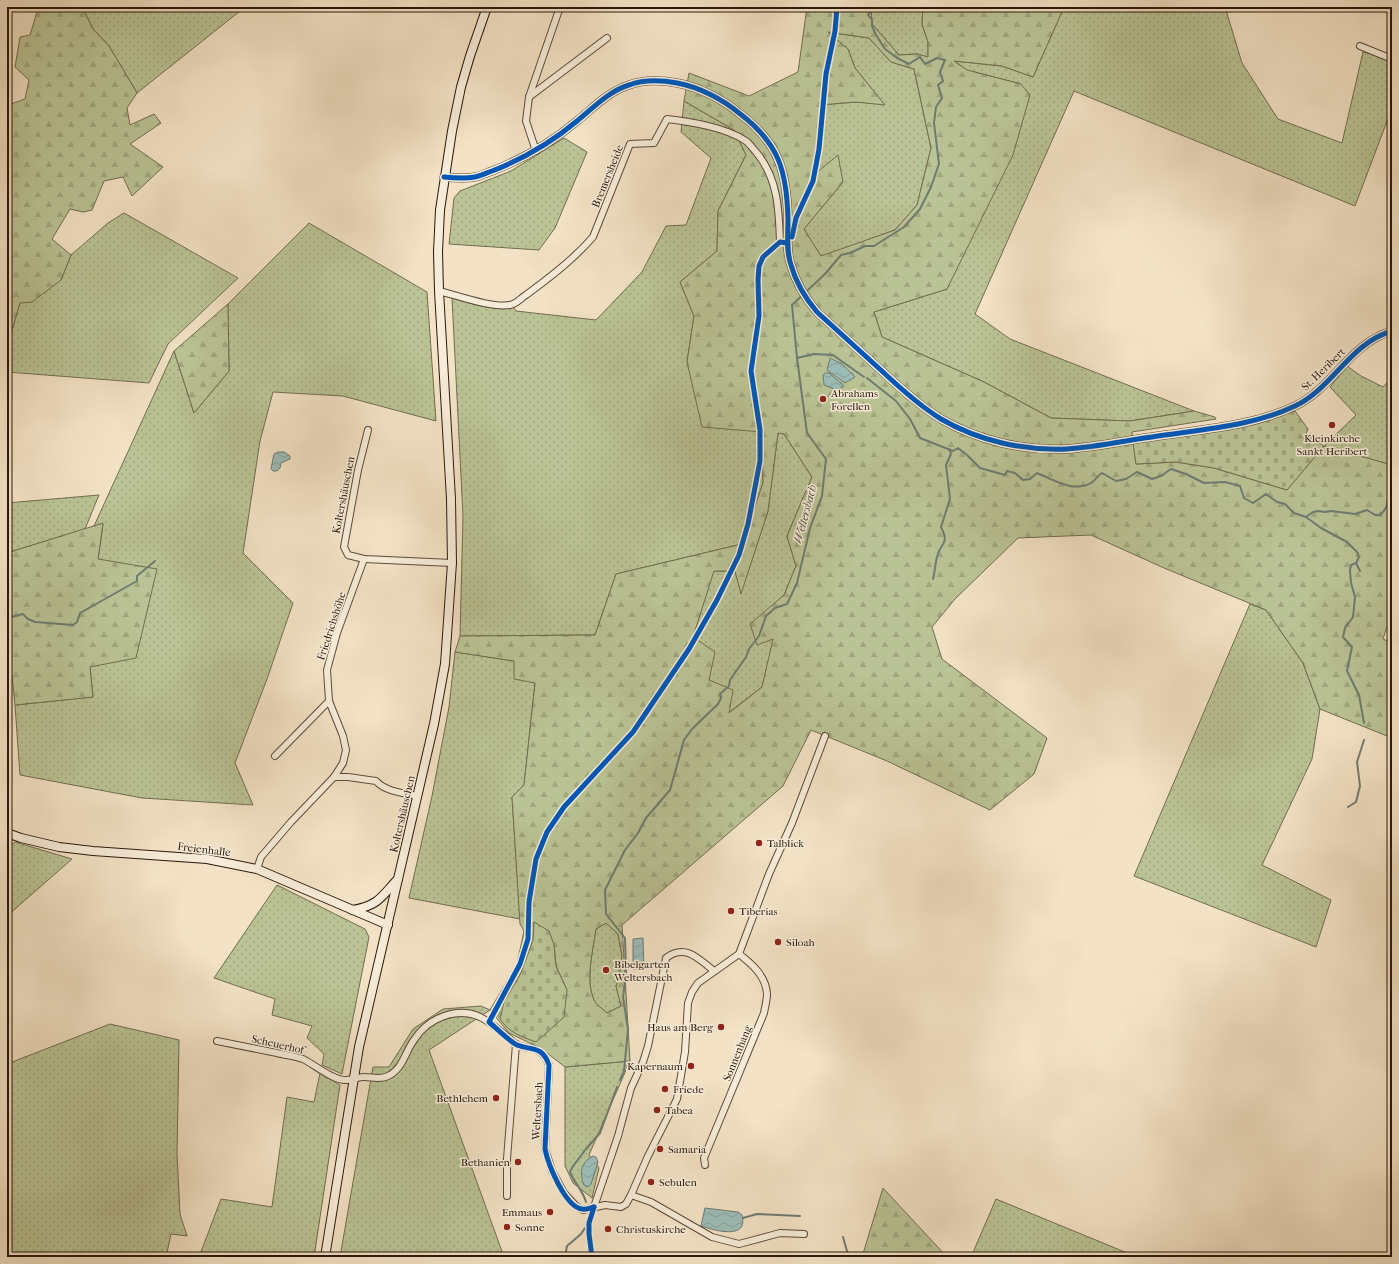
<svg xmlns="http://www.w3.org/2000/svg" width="1399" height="1264" font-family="'IM FELL French Canon',serif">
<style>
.grass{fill:url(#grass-dots);stroke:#726d50}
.forest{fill:url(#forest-firs);stroke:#726d50;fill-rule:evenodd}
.cemetery{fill:url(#cemetery-stones);stroke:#726d50}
.water{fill:url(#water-waves);stroke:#6e7b73}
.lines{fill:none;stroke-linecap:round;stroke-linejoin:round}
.stream{stroke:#6e7b73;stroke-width:2}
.minor-casing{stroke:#5c4a3a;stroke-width:8}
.tertiary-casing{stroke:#5c4a3a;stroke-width:9}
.secondary-casing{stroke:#2a170b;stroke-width:10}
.minor{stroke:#f7ecd9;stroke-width:6}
.tertiary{stroke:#f7ecd9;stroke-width:7}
.secondary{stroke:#f7ecd9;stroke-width:8}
.cycleway-casing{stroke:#f7ecd9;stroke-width:8}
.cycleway{stroke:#0057b8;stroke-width:5}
.poi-dot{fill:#8f2418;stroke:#f7ecd9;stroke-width:1.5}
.labels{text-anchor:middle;stroke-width:3;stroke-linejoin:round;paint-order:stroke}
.street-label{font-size:11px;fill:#2a170b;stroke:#f7ecd9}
.poi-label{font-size:11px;fill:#2a170b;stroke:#f7ecd9;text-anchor:start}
.water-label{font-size:12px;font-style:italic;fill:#525148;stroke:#f7ecd9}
</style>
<defs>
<pattern id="grass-dots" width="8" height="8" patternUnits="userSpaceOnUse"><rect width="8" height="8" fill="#bac395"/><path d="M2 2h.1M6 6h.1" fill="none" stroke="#a0a77f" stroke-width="1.8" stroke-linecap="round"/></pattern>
<pattern id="forest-firs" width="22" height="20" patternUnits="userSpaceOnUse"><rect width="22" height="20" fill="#bac395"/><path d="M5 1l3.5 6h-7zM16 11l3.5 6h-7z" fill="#a0a77f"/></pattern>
<pattern id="cemetery-stones" width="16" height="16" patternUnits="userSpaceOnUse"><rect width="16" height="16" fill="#bac395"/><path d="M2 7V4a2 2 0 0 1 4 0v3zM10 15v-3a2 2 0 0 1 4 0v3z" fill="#a0a77f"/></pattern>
<pattern id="water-waves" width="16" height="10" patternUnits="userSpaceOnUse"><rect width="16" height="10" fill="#9cbdb8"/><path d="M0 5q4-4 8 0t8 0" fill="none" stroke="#87a29d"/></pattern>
</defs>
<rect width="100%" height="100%" fill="#f3e2c5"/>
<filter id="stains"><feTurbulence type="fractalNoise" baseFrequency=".005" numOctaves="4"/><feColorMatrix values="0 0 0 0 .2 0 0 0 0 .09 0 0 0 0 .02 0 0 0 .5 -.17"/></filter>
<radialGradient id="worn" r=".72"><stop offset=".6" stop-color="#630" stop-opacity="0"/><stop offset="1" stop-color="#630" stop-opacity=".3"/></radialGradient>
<g class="grass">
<polygon points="82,7 245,7 137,93 109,46 93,29"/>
<polygon points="871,7 923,7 922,24 928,42 928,57 917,54 899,55 872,24"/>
<polygon points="1064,7 1225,7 1242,63 1278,119 1342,143 1363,52 1373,54 1392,61 1392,108 1355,206 1074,91 975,314 1010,339 1194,411 1130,421 1051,418 984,382 882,337 874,312 947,289 1021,84 967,70 954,61 1002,66 1033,77"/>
<polygon points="827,32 869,38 891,62 914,69 931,148 917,205 895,230 821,257 804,229 843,182 815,174 820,105 856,102 884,104 855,68 848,49"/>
<path d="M684,101L734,130L746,155L718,211L717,251L680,282L694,316L687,362L762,432L763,483L742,544L616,574L595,635L460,636L463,516L452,298C471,303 493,312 513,306L516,311L596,320L642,272L666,226L686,225L711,158L681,132Z"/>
<polygon points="564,138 587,152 555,228 539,250 449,244 454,198 460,191 511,171"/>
<polygon points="124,213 238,278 168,344 149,383 7,372 7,347 20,303 61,280 71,255 108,223"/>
<polygon points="309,223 427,292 436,421 343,396 273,392 260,441 243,553 293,603 267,679 235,763 253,805 142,798 20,775 15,705 93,697 90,667 98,560 103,524 94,526 174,351 194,413 229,371 228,304"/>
<polygon points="1347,366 1361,376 1383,387 1392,377 1392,465 1324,446 1356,415 1330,387"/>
<polygon points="778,433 784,434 812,477 787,536 796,566 784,595 750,625 774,638 762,687 728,713 709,680 693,637 713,571 735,571 741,593 768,511"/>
<polygon points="99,495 85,529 7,553 7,503"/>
<polygon points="1250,604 1266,610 1303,663 1320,709 1312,759 1262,865 1331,900 1316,947 1134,876"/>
<polygon points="455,652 514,661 535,683 524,785 512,797 520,919 409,898 432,796 449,707"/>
<polygon points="15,842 72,859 7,916 7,848"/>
<polygon points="277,885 365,929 369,937 342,1074 322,1065 324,1054 307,1038 312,1026 272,1015 275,999 214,978"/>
<path d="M606,923L618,934L622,956L619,979L616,986L621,1006L607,1013C603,1009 596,1005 594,1000C585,981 593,950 596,929Z"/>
<polygon points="481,1006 490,1010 429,1050 504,1257 340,1257 373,1067 389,1067 413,1029 443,1009"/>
<polygon points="110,1024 179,1040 177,1154 180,1214 187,1236 171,1234 166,1257 7,1257 7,1064"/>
<polygon points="630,1061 589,1155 599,1168 592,1198 573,1183 565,1166 565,1067"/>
<polygon points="320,1073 340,1085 314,1257 199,1257 221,1199 272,1207 287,1097 314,1102"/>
<polygon points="996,1199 1137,1257 971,1257"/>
</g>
<g class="forest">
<polygon points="36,7 82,7 93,29 109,46 137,93 127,108 130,125 154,114 161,123 130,144 163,167 132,196 123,177 104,181 92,210 83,212 70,209 52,239 71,255 61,280 32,302 20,303 7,347 7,98 8,105 25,99 29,80 15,67 20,37 30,35 37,12"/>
<path d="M807,7H871L872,24L899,55L917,54L928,57V42L922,24L923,7H1064L1033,77L1002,66L954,61L967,70L1021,84L1030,95L1013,155L947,289L874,312L882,337L984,382L1051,418L1130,421L1194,411L1215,417L1216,419L1132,432L1136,464L1176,462L1214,468L1287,490L1324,446L1392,465V611L1383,639L1392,643V738L1320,709L1303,663L1266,610L1164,568L1091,535L1018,538L955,599L932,627L942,659L1047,738L1034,774L990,810L887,761L811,730L783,786L622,925L630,1061L565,1067L542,1049L509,1033L490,1010L517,964L524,931L520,924L512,797L524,785L535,683L514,679V661L455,652L460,636L595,635L616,574L742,544L763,483L762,432L702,427L687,362L694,316L680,282L717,251L718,211L746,155L734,130L684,101L689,73L749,96L798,72ZM828,32L869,38L891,62L914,69L931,148L917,205L895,230L821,256L804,229L843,182L838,155L815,174L820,105L856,102L885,105L855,68L848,49ZM778,433L784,434L812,477L787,536L796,566L784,595L750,624L757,645L773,639L762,687L729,713L733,690L709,680L715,652L693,637L714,571H735L741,594L768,511ZM534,923L554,945L556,966L567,990L504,1002L521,973L533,940ZM606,923L618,934L622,956L619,979L616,986L621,1006L607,1013C603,1009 596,1005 594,1000C585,981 593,950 596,929Z"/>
<polygon points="228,304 229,371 194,413 174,351"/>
<polygon points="103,523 98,559 157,569 136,658 90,667 93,697 15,705 7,629 7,553"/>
<polygon points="883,1188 947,1257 862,1257"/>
</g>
<g class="cemetery">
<polygon points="1295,411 1308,429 1306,434 1324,446 1287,490 1214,468 1176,462 1136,464 1133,443 1252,424"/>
<path d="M534,922L549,931L554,945L556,966L567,990L564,1017L536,1042C520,1036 510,1033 500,1019L504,1002L521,973L533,940Z"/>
</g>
<g class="water">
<polygon points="830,358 842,364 855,377 845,383 827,370"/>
<polygon points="825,373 829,373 844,386 837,390 824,385 823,375"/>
<polygon points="278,452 284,452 290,456 290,459 281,463 280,468 277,471 273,471 271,469 274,454"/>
<polygon points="643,938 644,969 633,969 633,939"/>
<path d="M593,1156L596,1157L598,1162L591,1184L588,1187L584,1185C579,1173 581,1162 593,1156Z"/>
<path d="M705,1208L738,1212L742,1215C749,1241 713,1230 701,1226Z"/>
</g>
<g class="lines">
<g class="stream">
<polyline points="797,358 814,354 833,355 864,377"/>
<path d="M867,378L896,401L910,419L920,438L953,451L958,448L967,455L980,468L1005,475L1007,471L1015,473L1023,480L1030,479L1037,473C1054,480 1074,493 1091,483C1095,481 1097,476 1102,473L1116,481L1126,479L1137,472L1152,479L1161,476L1171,469L1186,474L1204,483L1225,482L1240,486L1244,498L1253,503L1266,494L1277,502L1285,504L1294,513L1306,517L1321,528L1347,542L1357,552L1359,557L1356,563L1351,565L1350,570L1351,583L1355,597L1353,617L1345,628L1343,637L1352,647L1347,671L1359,695L1364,723"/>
<path d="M1306,517L1313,512L1318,511L1325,512L1331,511L1355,514L1367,510L1375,515H1380C1391,505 1385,500 1392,490"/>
<polyline points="1356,563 1360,571"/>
<path d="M933,579C935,572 935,564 937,557C941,541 950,545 941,527L950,499L946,465L951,454L949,449"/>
<polyline points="7,618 23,614 28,619 35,622 73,625 77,622 80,613 137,581 137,576 155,561"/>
<polyline points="1348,807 1356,802 1360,786 1357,762 1364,740"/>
<polyline points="620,1080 624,1071 628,1029 623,997 626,974 625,938 606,914 605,890 625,850 638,833 646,818 670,790 684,740 692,729 718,704 721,698 720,694 729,686 730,680 746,657 749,649 759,636 766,616 775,608 787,604 797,583 810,528 822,496 826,459 807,433 797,358 792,305 825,274 841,255 850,253 865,246 874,246 904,227 920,209 931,187 939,164 934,123 936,107 942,98 938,85 943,81 940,72 945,60 937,58 925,64 920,57 909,64 897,58 885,49 876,35 872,26 872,20 868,15 875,7"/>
<path d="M586,1202C582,1189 575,1184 570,1172L573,1166L586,1149L600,1133L617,1087"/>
<polyline points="743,1218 757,1214 800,1216"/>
<polyline points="843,1237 847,1251 851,1257"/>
<polyline points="565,1257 567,1246 581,1234 585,1228"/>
</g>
<g class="minor-casing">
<g id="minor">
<polyline points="1360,46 1392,59"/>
<polyline points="529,97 607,38"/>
<polyline points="536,151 526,121 529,97 560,7"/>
<path d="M439,291C459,296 491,308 510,305C516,304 521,298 526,295C549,278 574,259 593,237L630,144L654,143L667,119C691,122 725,127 746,141C750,144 753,149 756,152C778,178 779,210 780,242L787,243"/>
<polyline points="368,430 358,470 344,547 348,555 364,559 452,563"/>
<polyline points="275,756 329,701"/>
<path d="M334,777H348L376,781C386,792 404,793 418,796"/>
<polyline points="257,869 261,857 291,822 334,777 343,763 346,750 343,736 329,701 327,670 337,633 364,559"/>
<path d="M217,1041C237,1045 257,1049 277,1053C285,1055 295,1056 303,1059C315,1065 334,1081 346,1080C352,1080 358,1077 364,1077C372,1077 380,1080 388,1076C403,1069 405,1052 414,1040C427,1019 456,1006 480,1017C492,1023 503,1033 513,1042C526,1053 540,1041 549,1065L545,1149L552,1171L564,1193L577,1207L583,1210L605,1205L621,1207L626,1204L631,1195L648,1156L677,1099L685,1052L688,1003L692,992L698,983L739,954L769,874L792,823L825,736"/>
<path d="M705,1165L704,1158L764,1013C765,1007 767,1000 767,994C766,976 752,964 739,954"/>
<polyline points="631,1195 651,1202 712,1237 739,1244 780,1233 804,1234"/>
<polyline points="507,1196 507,1159 516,1044"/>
<path d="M594,1207L618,1136L631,1088L643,1062L648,1046L666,958C685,943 699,959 714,971"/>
</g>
</g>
<g class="tertiary-casing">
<path id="tertiary" d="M444,177C454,178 465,179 475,177C480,176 486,173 492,171C523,159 552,142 577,121C593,108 609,91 629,85C645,79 661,80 677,83C699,87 722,99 739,113C779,143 787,171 788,220C788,235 786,251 791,265C796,283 806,299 817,312C839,332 861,352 883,372C901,389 920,406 941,419C979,441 1024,451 1067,449C1097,447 1128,440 1158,436C1204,429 1253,426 1295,406C1333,388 1350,343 1392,331"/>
</g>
<g class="secondary-casing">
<g id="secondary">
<polyline points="7,833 21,838 59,847 93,851 207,859 257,869 388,925"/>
<path d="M353,910C379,905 381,897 398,879"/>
<polyline points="325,1257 359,1047 434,724 445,664 452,563 451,499 439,291 438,252 440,210 452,131 461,87 470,56 487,7"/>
</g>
</g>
<use href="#minor" class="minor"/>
<use href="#tertiary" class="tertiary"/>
<use href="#secondary" class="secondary"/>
<g class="cycleway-casing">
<g id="cycleway">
<path d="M444,177C454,178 465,179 475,177C480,176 486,173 492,171C523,159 552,142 577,121C593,108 609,91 629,85C645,79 661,80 677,83C699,87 722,99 739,113C779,143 787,171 788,220C788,235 786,251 791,265C796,283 806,299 817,312C839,332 861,352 883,372C901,389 920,406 941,419C979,441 1024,451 1067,449C1097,447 1128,440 1158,436C1204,429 1253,426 1295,406C1333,388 1350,343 1392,331"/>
<polyline points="792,237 796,218 813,181 819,149 826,74 835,31 837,7"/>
<path d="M594,1207C590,1208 585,1210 582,1209C565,1207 548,1164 545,1149L549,1065C542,1045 532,1051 517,1045C509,1041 496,1028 489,1022L520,964L528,939L529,902L536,859L547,832L564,807L633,732L689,649L717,600L739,555L748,524L760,461V430L751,371L759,316L758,280L759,266L763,257L780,242L787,243"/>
<polyline points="592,1257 589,1234 589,1223 594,1207"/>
</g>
</g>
<use href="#cycleway" class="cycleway"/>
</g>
<g class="poi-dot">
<circle cx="823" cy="399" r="4"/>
<circle cx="1332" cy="425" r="4"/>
<circle cx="759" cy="843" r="4"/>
<circle cx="731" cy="911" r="4"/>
<circle cx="778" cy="942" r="4"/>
<circle cx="606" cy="970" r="4"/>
<circle cx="721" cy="1027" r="4"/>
<circle cx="691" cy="1066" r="4"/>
<circle cx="665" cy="1089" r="4"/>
<circle cx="496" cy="1098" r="4"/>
<circle cx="657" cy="1110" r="4"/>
<circle cx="660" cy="1149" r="4"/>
<circle cx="518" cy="1162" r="4"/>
<circle cx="651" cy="1182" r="4"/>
<circle cx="550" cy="1212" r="4"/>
<circle cx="507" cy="1227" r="4"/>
<circle cx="608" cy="1229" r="4"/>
</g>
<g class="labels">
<g class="street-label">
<text transform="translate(607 176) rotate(-68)" y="4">Bremersheide</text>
<text transform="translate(1323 369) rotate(-44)" y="4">St. Heribert</text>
<text transform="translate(343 495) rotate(-79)" y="4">Koltershäuschen</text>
<text transform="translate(331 626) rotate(-72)" y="4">Friedrichshöhe</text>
<text transform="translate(402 814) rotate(-77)" y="4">Koltershäuschen</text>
<text transform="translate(204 849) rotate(7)" y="4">Freienhalle</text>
<text transform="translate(278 1044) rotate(13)" y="4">Scheuerhof</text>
<text transform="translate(737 1053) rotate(-68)" y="4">Sonnenhang</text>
<text transform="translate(537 1111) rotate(-87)" y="4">Weltersbach</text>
</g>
<g class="poi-label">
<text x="831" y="397">Abrahams<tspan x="831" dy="13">Forellen</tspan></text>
<text x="1332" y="442" text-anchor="middle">Kleinkirche<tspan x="1332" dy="13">Sankt Heribert</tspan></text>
<text x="767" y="847">Talblick</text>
<text x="739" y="915">Tiberias</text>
<text x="786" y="946">Siloah</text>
<text x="614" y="968">Bibelgarten<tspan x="614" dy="13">Weltersbach</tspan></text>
<text x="713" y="1031" text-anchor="end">Haus am Berg</text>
<text x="683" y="1070" text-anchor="end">Kapernaum</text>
<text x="673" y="1093">Friede</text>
<text x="488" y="1102" text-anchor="end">Bethlehem</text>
<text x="665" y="1114">Tabea</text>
<text x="668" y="1153">Samaria</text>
<text x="510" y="1166" text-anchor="end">Bethanien</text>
<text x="659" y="1186">Sebulen</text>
<text x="542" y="1216" text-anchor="end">Emmaus</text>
<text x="515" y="1231">Sonne</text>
<text x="616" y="1233">Christuskirche</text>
</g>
<g class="water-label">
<text transform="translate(805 514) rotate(-75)" y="4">Weltersbach</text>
</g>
</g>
<rect width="1399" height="1264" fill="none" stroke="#f3e2c5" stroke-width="24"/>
<rect x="8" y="8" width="1383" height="1248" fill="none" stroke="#2a170b" stroke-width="2"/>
<rect x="12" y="12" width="1375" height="1240" fill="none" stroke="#2a170b"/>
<rect width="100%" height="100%" filter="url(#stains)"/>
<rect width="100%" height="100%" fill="url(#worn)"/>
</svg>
